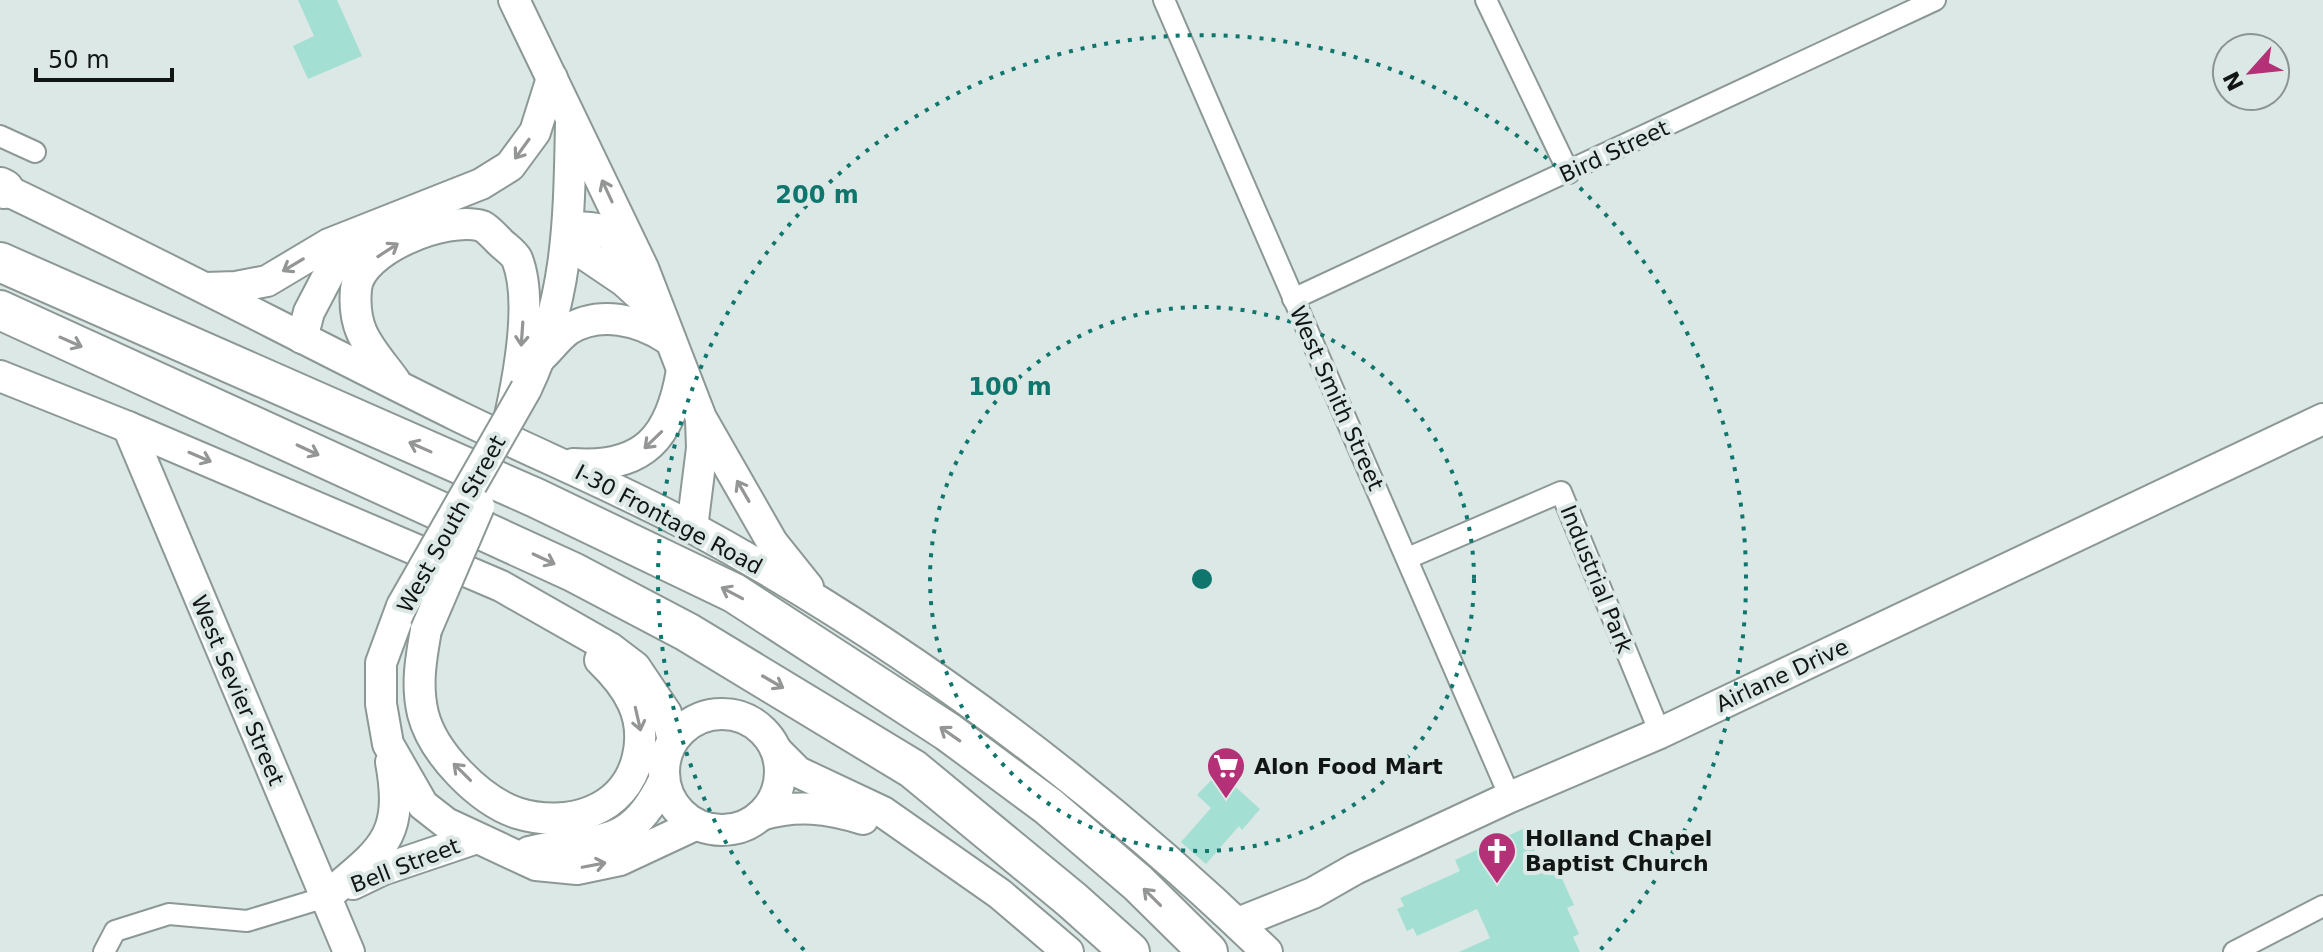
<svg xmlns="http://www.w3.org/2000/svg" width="2323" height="952" font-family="'DejaVu Sans',sans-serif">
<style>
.building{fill:#a4dfd3}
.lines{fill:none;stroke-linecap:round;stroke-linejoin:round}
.street-casing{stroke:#8c9895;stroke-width:24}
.secondary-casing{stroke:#8c9895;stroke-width:34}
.highway-casing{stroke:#8c9895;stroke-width:42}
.street{stroke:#fff;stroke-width:20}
.secondary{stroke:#fff;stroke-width:30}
.highway{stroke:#fff;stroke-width:38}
.secondary-bridge-casing{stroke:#8c9895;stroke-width:34;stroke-linecap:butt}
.secondary-bridge{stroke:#fff;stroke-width:30}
.oneway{stroke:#949695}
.ring{fill:none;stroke:#0f766e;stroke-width:4;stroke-dasharray:4 8}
.labels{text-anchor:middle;stroke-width:8;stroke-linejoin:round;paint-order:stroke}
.street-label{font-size:22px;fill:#111514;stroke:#dce8e5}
.poi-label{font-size:22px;font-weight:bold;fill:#111514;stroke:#dce8e5;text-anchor:start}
.centre{fill:#0f766e;stroke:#dce8e5;stroke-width:4}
.ring-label{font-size:24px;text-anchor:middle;font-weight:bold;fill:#0f766e;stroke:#dce8e5;stroke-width:8;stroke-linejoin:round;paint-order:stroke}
</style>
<rect width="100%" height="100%" fill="#dce8e5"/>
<g class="building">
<polygon points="298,0 337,0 362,56 308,79 293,46 314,36"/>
<polygon points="1219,772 1260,809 1242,830 1239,826 1206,864 1181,842 1211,808 1197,795"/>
<polygon points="1525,828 1541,865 1553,859 1574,905 1567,908 1579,934 1573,937 1580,952 1459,952 1490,938 1477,909 1417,936 1413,928 1407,931 1397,909 1404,906 1400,898 1460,871 1455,860"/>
</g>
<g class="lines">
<g class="street-casing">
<g id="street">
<polyline points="1164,0 1510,797"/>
<polyline points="1486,0 1569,173"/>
<polyline points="0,136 35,152"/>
<polyline points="1293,299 1935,0"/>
<polyline points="1408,558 1561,492 1660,733"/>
<polyline points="104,952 115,931 169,914 247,921 326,897"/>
<polyline points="2234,952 2323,906"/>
</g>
</g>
<g class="secondary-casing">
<g id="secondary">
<polyline points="514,0 643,268 701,418 772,542 808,587"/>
<path d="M4,189C157,262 306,341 458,416C536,454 616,487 693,528C902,642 1096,786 1267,952"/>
<path d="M634,258C612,234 601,223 569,229L587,256L624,281L655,309"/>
<polyline points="206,288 236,287 267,281 329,244 481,184 510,166 535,132 552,78"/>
<polyline points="302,338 309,312 332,268 363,237"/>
<path d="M541,357C550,349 558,337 568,330C599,310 640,320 668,339"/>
<polyline points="0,376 128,427 501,586 610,648 635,667 666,713 673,740"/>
<path d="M395,381C371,348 352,333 356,289C359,250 446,215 482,226C488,229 495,237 500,242C505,247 514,253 517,259C533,299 519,375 510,416"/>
<path d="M526,389C569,299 569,220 571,123"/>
<polyline points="128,427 349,952"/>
<path d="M573,464C644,469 671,437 682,370"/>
<polyline points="692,528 702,448 701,420"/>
<polyline points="402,606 381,663 381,704 388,744 423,805 446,823 536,865 577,869 620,860 695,825"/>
<path d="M426,630C421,658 416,685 423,714C433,753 479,800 517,813C568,829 626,811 638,756C647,716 628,687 600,660"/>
<circle cx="722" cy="772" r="58"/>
<polyline points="776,750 798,772 883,812 1000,894 1068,952"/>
<path d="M761,815C797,804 828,808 863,819"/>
<path d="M529,852C594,835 628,856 664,780"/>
<polyline points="353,884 382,870 474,839"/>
<path d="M326,897C381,850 405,839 391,762"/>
<polyline points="1238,923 1313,893 1355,869 1510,797 1660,733 2323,419"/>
</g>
</g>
<g class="highway-casing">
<g id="highway">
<polyline points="0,187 4,189"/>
<polyline points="0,262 536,498 734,593 948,732 1048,806 1138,883 1208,952"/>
<polyline points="0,310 573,572 687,632 913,769 1072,900 1130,952"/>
</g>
</g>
<use href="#street" class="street"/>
<use href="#secondary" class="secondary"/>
<use href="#highway" class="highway"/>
<g class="secondary-bridge-casing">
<g id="secondary-bridge">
<polyline points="402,606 526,389"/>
<polyline points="426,630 479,506"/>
</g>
</g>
<use href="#secondary-bridge" class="secondary-bridge"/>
</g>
<defs><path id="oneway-shaft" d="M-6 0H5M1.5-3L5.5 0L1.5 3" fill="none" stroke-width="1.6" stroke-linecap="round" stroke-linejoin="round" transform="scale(2)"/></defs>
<g class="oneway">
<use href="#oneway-shaft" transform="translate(522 149) rotate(126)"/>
<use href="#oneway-shaft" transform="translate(607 191) rotate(-115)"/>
<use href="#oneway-shaft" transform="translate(388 250) rotate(-33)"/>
<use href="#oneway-shaft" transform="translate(293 265) rotate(149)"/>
<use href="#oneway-shaft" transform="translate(522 334) rotate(94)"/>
<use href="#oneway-shaft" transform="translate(71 342) rotate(24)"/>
<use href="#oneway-shaft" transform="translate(653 440) rotate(136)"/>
<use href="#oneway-shaft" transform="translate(420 447) rotate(-156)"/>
<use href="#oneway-shaft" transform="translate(308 450) rotate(25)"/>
<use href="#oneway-shaft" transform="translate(200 457) rotate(23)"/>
<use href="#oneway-shaft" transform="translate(743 491) rotate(-120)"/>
<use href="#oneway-shaft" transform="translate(544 559) rotate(25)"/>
<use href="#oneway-shaft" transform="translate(732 593) rotate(-152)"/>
<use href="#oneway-shaft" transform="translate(773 682) rotate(30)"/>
<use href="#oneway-shaft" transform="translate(638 719) rotate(77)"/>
<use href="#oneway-shaft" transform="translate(950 734) rotate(-145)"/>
<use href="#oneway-shaft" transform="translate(462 772) rotate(-135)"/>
<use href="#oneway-shaft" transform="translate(594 865) rotate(-11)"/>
<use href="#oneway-shaft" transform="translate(1152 897) rotate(-135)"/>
</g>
<g class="ring">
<circle cx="1202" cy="579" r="272"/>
<path d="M804 950A544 544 0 1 1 1600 950"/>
</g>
<defs>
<g id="supermarket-pin" transform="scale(2)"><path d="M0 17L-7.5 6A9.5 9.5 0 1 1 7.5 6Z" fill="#b43077" stroke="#dce8e5"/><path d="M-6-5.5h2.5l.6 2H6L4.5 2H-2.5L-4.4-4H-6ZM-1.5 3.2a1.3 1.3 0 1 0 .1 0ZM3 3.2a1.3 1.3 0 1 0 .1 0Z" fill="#fff"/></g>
<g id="church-pin" transform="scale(2)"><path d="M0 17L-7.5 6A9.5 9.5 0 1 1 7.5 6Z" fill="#b43077" stroke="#dce8e5"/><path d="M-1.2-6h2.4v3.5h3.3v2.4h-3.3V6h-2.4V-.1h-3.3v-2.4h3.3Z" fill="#fff"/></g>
</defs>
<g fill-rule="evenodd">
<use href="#supermarket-pin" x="1226" y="766"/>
<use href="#church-pin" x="1497" y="851"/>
</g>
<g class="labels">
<g class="street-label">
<text transform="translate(1614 151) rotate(-25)" y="8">Bird Street</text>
<text transform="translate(1337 398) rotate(66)" y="8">West Smith Street</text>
<text transform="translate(669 519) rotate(28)" y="8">I-30 Frontage Road</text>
<text transform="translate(451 524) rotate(-61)" y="8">West South Street</text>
<text transform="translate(1597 579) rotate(68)" y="8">Industrial Park</text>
<text transform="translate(1782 675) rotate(-25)" y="8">Airlane Drive</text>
<text transform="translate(238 690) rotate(67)" y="8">West Sevier Street</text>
<text transform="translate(405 865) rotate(-21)" y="8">Bell Street</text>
</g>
<g class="poi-label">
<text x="1254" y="774">Alon Food Mart</text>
<text x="1525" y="846">Holland Chapel<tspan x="1525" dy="25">Baptist Church</tspan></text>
</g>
</g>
<circle cx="1202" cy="579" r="12" class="centre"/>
<g class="ring-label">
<text x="817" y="203">200 m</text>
<text x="1010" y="395">100 m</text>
</g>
<g transform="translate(2251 72) rotate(243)"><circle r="38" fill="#dce8e5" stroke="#8b9491" stroke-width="2"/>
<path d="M0-6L14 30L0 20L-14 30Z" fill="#b43077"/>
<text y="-12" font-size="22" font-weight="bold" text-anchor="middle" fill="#111514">N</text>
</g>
<path d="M36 68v12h136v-12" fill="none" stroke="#111514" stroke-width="4"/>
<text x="48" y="68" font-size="24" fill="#111514" stroke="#dce8e5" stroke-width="6" paint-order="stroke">50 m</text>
</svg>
